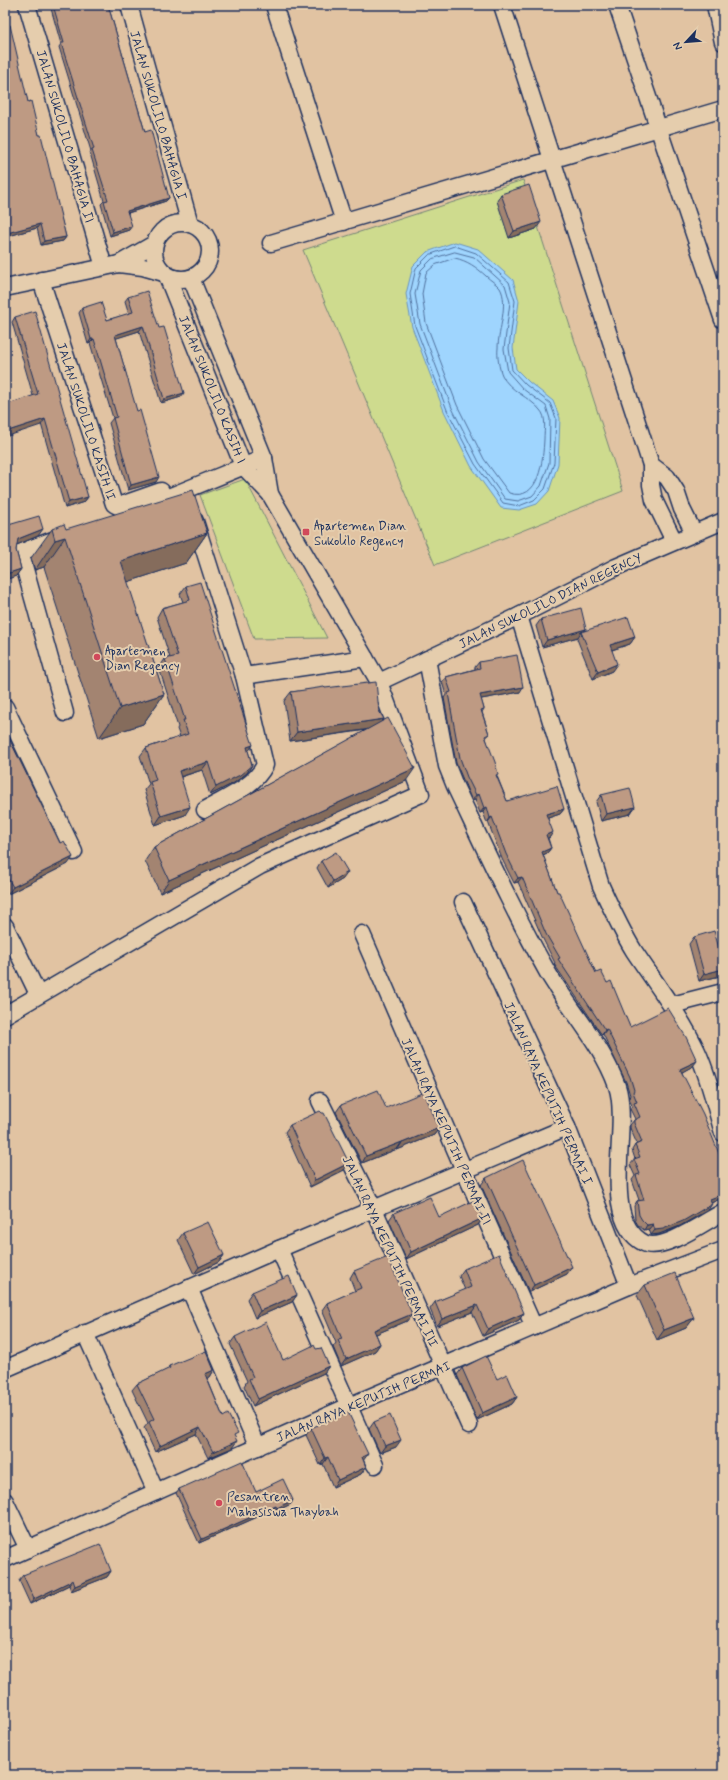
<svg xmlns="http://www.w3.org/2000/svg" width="728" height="1780" font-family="Mynerve,sans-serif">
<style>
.green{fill:#cedb8e;stroke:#748576}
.water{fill:#9fd5fe;stroke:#6a93be}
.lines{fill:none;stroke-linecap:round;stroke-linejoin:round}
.shore{stroke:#50719e;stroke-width:1}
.street-casing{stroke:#1b2f5e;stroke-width:19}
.street{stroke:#e5cdad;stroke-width:16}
.wall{fill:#a38471;stroke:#1b2f5e}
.shaded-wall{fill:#856c5c;stroke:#1b2f5e}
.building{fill:#be9a83;stroke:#1b2f5e}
.poi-dot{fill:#d1495b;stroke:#e5cdad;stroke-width:1.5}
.labels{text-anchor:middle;stroke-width:4;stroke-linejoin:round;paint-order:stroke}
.street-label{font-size:13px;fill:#1b2f5e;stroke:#e5cdad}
.poi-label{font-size:13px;fill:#1b2f5e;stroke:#e5cdad;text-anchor:start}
</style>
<rect width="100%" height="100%" fill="#e1c3a2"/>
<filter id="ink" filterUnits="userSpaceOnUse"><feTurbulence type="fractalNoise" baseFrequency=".025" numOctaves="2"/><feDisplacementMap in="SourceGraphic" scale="8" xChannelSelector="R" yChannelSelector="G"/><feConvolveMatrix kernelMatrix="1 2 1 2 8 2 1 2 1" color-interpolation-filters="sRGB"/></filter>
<g filter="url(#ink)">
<g class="green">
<polygon points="523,180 623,491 435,565 303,250"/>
<polygon points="245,479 327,638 254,639 200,495"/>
</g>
<polygon class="water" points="455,242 478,249 513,280 519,301 513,348 516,369 529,382 553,401 560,418 558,464 549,491 537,504 519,510 501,508 471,466 444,411 412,327 406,294 413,266 427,252"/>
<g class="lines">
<g class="shore">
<polygon points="455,246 476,253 509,282 515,301 509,348 512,370 526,385 550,403 556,418 554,463 545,489 534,500 519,506 503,503 475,464 447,410 415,326 410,294 416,268 429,255"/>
<polygon points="455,252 474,257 505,285 510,302 504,349 508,372 523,389 546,406 550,419 549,463 541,486 532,496 518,501 505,499 479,462 452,408 420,324 415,294 421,270 432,259"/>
<path d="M455,258C468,261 476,267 486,276C490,280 497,284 500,288C509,303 498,331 498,348C497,356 499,368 502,375C509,391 530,397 540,410C547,417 544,430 544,439C543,459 540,503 509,493L484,459L457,405L426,323L422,294L426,273L435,265Z"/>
</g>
<g class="street-casing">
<g id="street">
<polyline points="27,5 104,267"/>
<polyline points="129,5 190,224"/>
<polyline points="274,5 344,222"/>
<polyline points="502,5 651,465 651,485 654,500 674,541"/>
<polyline points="617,5 723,320"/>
<polyline points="715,5 723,42"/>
<circle cx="182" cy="251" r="28"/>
<polyline points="271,243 723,109"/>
<polyline points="119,264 154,244"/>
<polyline points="191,278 264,458 270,494"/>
<polyline points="41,280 114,504 118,506 161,491"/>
<polyline points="5,288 119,264 143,267 164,273"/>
<polyline points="651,465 667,477 676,491 682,509 694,533"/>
<polyline points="149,505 264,458"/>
<polyline points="195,521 244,676 365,658"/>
<polyline points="61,537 21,552 21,555 65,713"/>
<path d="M519,616L601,886C611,908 621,930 634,951C656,984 680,1015 697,1051C709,1077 715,1105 723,1133"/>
<path d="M427,659L447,766L455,786C485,849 514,913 548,973C570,1010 602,1044 617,1086C631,1128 598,1219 644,1243C662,1253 706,1221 723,1212"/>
<polyline points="379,682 519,616 616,567 723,521"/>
<polyline points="5,707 74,852"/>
<path d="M205,810C227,797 253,788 265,765L244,676"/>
<polyline points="463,902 567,1127 629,1286"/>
<polyline points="5,926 38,994"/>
<polyline points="362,934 464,1170 534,1327"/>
<polyline points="672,1005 723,992"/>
<polyline points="5,1015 260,866 421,794 379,682 270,494 243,466 167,276"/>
<polyline points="320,1101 374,1209 469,1425"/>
<polyline points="279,1249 375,1465"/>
<polyline points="189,1288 258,1447"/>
<polyline points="85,1333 156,1492"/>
<polyline points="5,1369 279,1249 567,1127"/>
<polyline points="5,1501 28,1549"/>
<polyline points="5,1559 349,1406 629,1286 723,1250"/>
</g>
</g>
<use href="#street" class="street"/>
</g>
<g class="wall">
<polygon points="50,5 108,5 145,132 169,198 166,201 128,213 129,230 110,236 101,204 104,201 90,153 91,151 59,47 61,44"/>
<polygon points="5,20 28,102 39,135 66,237 63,241 41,245 37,228 5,237"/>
<polygon points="501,194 536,229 509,238 497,201"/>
<polygon points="128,297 181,397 161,403 139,331 116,338 156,482 128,490 109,423 113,418 90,343 88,344 79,313 82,308 107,320 129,314 125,301"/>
<polygon points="15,317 88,497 84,502 65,508 12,322"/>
<polygon points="5,526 38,536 17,545 16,550 21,569 16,576 5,580"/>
<polygon points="52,529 207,533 186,563 127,582 164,694 143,724 99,738 44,567 35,570 31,558"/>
<polygon points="186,586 248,751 252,765 247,773 234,783 210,795 202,770 181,777 185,815 155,825 144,790 149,784 140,756 146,748 180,737 177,729 178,727 159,668 165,659 170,658 157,617 162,608 183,602 180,594"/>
<polygon points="541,619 586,629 585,631 635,637 630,644 612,650 612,671 593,679 577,639 578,637 542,647 536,626"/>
<polygon points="479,662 520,692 481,699 484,709 482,712 489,734 486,738 497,776 507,801 564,809 560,814 548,818 550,837 548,838 551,848 547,853 543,855 557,892 596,973 607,983 630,1027 693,1066 682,1072 720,1199 711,1203 708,1210 680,1226 659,1234 651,1235 649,1229 644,1230 638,1225 635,1220 634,1206 637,1201 639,1200 632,1180 635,1176 630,1165 635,1159 632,1150 635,1145 637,1144 630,1128 630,1125 635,1119 630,1109 632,1106 629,1098 630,1095 626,1082 603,1034 602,1035 554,964 555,963 543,939 518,882 514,883 502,859 488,822 487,823 483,812 480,813 475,800 472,801 456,763 444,698 446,695 442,682 446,677 475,669 475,667"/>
<polygon points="325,688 379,711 382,721 406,781 160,893 145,861 154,847 367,730 290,741 284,701 291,692"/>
<polygon points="5,730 68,864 8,894 5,889"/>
<polygon points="601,795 635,807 630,814 601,821 596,802"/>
<polygon points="321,861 343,879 328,888 317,868"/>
<polygon points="723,895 723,920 718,902"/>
<polygon points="694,937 723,962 723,971 720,976 699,981 689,944"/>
<polygon points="341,1105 386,1108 439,1128 434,1135 397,1150 397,1149 362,1163 336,1112"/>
<polygon points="290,1125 344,1170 310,1187 285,1132"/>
<polygon points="486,1178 567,1274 529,1292 481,1185"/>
<polygon points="394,1213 439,1217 483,1218 478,1225 406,1259 389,1220"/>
<polygon points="183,1233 224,1255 219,1262 194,1274 178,1240"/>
<polygon points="464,1269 524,1313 519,1320 483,1336 472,1312 437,1326 430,1309 435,1302 465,1290 459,1276"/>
<polygon points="354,1271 407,1321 376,1334 380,1344 375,1351 341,1366 333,1347 336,1343 322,1310 327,1303 355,1291 350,1278"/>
<polygon points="645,1285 694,1318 686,1328 657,1340 637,1295"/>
<polygon points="252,1292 297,1295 292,1302 255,1318 247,1299"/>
<polygon points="235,1337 283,1360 329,1366 324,1373 253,1406 244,1386 247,1381 230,1344"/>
<polygon points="169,1366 214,1370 210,1377 207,1378 223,1417 235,1438 232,1448 208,1458 196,1434 155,1452 144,1428 148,1423 132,1390 137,1384 167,1370"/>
<polygon points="462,1368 497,1379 517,1397 512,1404 477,1420 457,1375"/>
<polygon points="374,1422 396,1447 380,1453 369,1429"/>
<polygon points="311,1428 363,1460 366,1467 361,1474 333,1487 323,1464 320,1465 306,1435"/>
<polygon points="179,1489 256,1492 291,1504 274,1512 273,1510 199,1543 176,1493"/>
<polygon points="111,1571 107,1577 71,1591 69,1585 30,1604 19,1580 23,1575"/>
</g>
<g class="shaded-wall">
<polygon points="169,198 166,201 124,214 127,211"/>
<polygon points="541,222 536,229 509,238 514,231"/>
<polygon points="40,224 37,228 5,237 7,233"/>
<polygon points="132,226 129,230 110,236 113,232"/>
<polygon points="66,237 63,241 41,245 44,241"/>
<polygon points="143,326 139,331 111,340 115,335"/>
<polygon points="91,339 94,339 90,343 88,344"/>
<polygon points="184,393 181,397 161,403 164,399"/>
<polygon points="45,419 41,425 5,437 5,432"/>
<polygon points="159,477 156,482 128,490 131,485"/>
<polygon points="88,497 84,502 65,508 69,502"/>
<polygon points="43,529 38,536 14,546 18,539"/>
<polygon points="207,533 186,563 100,591 121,561"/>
<polygon points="65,537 44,567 35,570 55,540"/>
<polygon points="21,569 16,576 5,580 9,573"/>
<polygon points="586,629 582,635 581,632 578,637 542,647 547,640"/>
<polygon points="635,637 630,644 605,652 610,645"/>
<polygon points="617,664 612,671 593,679 598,672"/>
<polygon points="523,687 520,692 476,700 480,695"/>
<polygon points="164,694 143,724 99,738 120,708"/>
<polygon points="384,719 377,728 290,741 297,732"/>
<polygon points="253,745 247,753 247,747"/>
<polygon points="208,762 202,770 173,779 179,771"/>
<polygon points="252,765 247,773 234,783 210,795 216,787"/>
<polygon points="415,768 406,781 160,893 169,880"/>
<polygon points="479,794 475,800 472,801 476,795"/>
<polygon points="190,807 185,815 155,825 161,816"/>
<polygon points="487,807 483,812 480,813 484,808"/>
<polygon points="635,807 630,814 601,821 606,814"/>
<polygon points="564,809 560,814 542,820 546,814"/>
<polygon points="492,817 488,822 487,823 490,818"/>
<polygon points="553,832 550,837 543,840 546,835"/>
<polygon points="551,848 547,853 538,857 542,852"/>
<polygon points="73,857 68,864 8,894 13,887"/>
<polygon points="348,872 343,879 328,888 333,881"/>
<polygon points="522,877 518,882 514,883 518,878"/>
<polygon points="723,969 723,971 720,976 699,981 704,974"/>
<polygon points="607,1029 603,1034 602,1035 605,1030"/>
<polygon points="697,1061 693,1066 677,1075 680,1069"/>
<polygon points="439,1128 434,1135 397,1150 402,1143"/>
<polygon points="402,1142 397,1149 362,1163 366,1156"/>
<polygon points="349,1163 344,1170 310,1187 315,1180"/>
<polygon points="723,1194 720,1199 706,1205 710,1199"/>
<polygon points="712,1204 708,1210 680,1226 659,1234 651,1235 655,1230"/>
<polygon points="483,1218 478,1225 406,1259 411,1252"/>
<polygon points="653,1224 649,1229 644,1230 647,1225"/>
<polygon points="224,1255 219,1262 194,1274 199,1267"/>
<polygon points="572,1267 567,1274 529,1292 534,1285"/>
<polygon points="297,1295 292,1302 255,1318 260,1311"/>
<polygon points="477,1305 472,1312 437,1326 442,1319"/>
<polygon points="524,1313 519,1320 483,1336 488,1329"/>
<polygon points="412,1314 407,1321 369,1337 374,1330"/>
<polygon points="694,1318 686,1328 657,1340 664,1330"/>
<polygon points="380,1344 375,1351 341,1366 346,1359"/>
<polygon points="329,1366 324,1373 253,1406 258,1399"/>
<polygon points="214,1370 210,1377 201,1381 205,1374"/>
<polygon points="517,1397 512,1404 477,1420 482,1413"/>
<polygon points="200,1427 196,1434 155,1452 160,1446"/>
<polygon points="401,1440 396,1447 380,1453 385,1446"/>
<polygon points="237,1441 232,1448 208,1458 213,1452"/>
<polygon points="368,1454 363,1461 362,1457"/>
<polygon points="328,1457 323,1464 320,1465 325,1458"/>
<polygon points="366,1467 361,1474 333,1487 338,1480"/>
<polygon points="293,1500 291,1504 274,1512 277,1508"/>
<polygon points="276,1506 273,1510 199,1543 202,1539"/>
<polygon points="111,1571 107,1577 71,1591 75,1586"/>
<polygon points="73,1580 69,1585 30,1604 34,1599"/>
</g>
<g class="building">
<polygon points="53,5 108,5 145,132 151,130 169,198 127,211 132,226 113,232 104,201 108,200 92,150 94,149 61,43 64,43"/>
<polygon points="5,20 6,25 10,25 28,102 31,101 39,135 41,135 66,237 44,241 40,224 7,233 5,227"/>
<polygon points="529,185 541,222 514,231 501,194"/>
<polygon points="147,291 159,328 164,327 184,393 164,399 143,326 115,335 137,411 140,410 159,477 131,485 113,418 117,417 94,339 91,339 82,308 101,302 107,320 133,312 128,297"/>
<polygon points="35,311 88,497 69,502 45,419 5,432 5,405 38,394 15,317"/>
<polygon points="193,490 207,533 121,561 164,694 120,708 65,537 55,540 52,529 64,524 66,529"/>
<polygon points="39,516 43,529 18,539 16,550 21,569 9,573 5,560 5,526"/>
<polygon points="200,582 253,745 247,747 252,765 240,775 216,787 208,762 179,771 190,807 161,816 150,782 156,780 146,748 188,734 183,720 185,720 165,659 178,656 162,608 190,600 186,586"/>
<polygon points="581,608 586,629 547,640 541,619"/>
<polygon points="628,617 635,637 610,645 617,664 598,672 581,632"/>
<polygon points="517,655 523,687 480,695 484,709 481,710 489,734 485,736 495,762 498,774 496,775 507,801 557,786 564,809 546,814 553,832 546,835 551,848 542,852 557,892 559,892 596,973 601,971 607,983 611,981 630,1027 668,1008 686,1037 697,1061 680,1069 703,1114 720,1156 723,1156 723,1188 722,1188 723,1192 723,1194 710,1199 712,1204 683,1221 663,1229 655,1230 653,1224 647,1225 642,1220 639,1215 637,1201 644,1200 636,1175 640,1174 634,1159 640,1157 635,1145 642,1142 634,1123 634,1120 640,1117 634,1103 637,1102 633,1092 634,1090 630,1077 607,1029 605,1030 558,959 560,958 546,934 522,877 518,878 506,854 492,817 490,818 487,807 484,808 479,794 476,795 467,777 460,758 448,693 451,692 446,677 480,668 479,662"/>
<polygon points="376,682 379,711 384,719 297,732 291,692 324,687 325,688"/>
<polygon points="388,718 415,768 169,880 154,847"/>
<polygon points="5,730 60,843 64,841 73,857 13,887 5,873"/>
<polygon points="630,788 635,807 606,814 601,795"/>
<polygon points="336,852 348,872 333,881 321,861"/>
<polygon points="714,931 723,962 723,969 704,974 694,937"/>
<polygon points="378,1090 386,1108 424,1092 439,1128 402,1143 402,1142 366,1156 341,1105"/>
<polygon points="320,1111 322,1113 324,1113 349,1163 315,1180 290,1125"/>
<polygon points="523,1160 572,1267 534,1285 486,1178"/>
<polygon points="430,1197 439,1217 475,1200 483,1218 411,1252 394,1213"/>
<polygon points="208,1222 224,1255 199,1267 183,1233"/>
<polygon points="499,1254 524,1313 488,1329 477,1305 442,1319 435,1302 471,1287 464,1269"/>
<polygon points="388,1257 412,1314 374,1330 380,1344 346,1359 338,1340 342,1339 327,1303 361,1288 354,1271"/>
<polygon points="675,1273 694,1318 664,1330 645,1285"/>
<polygon points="289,1276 297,1295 260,1311 252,1292"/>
<polygon points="266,1322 283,1360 314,1345 316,1349 321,1348 329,1366 258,1399 249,1379 253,1377 235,1337"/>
<polygon points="206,1351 214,1370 205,1374 223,1417 228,1414 238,1433 234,1435 237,1441 213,1452 200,1427 160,1446 149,1422 154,1419 137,1384 170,1368 169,1366"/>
<polygon points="486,1356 497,1379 507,1374 517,1397 482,1413 462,1368"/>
<polygon points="348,1412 368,1454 362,1457 366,1467 338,1480 328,1457 325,1458 311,1428"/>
<polygon points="390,1415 401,1440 385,1446 374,1422"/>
<polygon points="242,1461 256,1492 283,1479 293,1500 277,1508 276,1506 202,1539 179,1489"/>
<polygon points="100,1544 111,1571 75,1586 73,1580 34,1599 23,1575"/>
</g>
</g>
<g class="poi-dot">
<rect x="302" y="528" width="8" height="8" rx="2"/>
<circle cx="97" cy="657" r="4"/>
<circle cx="219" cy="1503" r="4"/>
</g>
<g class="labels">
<g class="street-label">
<text transform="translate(159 115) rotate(74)" y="5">JALAN SUKOLILO BAHAGIA I</text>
<text transform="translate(66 136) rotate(74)" y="5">JALAN SUKOLILO BAHAGIA II</text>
<text transform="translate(213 389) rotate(68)" y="5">JALAN SUKOLILO KASIH I</text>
<text transform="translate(87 421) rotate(72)" y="5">JALAN SUKOLILO KASIH II</text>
<text transform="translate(550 600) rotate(-26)" y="5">JALAN SUKOLILO DIAN REGENCY</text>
<text transform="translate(549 1093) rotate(66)" y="5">JALAN RAYA KEPUTIH PERMAI I</text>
<text transform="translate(447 1131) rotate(66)" y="5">JALAN RAYA KEPUTIH PERMAI II</text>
<text transform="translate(391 1251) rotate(65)" y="5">JALAN RAYA KEPUTIH PERMAI III</text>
<text transform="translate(363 1401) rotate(-23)" y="5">JALAN RAYA KEPUTIH PERMAI</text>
</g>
<g class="poi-label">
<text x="314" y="530">Apartemen Dian<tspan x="314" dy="15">Sukolilo Regency</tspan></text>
<text x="105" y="655">Apartemen<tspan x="105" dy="15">Dian Regency</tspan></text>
<text x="227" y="1501">Pesantren<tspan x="227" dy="15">Mahasiswa Thaybah</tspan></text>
</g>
</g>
<rect width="728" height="1780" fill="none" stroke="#e5cdad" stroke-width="20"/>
<rect x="10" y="10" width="708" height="1760" fill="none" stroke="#1b2f5e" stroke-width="1.5" filter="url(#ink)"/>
<g transform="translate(686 42) rotate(244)" stroke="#e5cdad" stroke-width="3" paint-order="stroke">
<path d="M0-3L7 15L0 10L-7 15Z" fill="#1b2f5e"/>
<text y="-6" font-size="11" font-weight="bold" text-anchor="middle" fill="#1b2f5e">N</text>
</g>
</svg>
